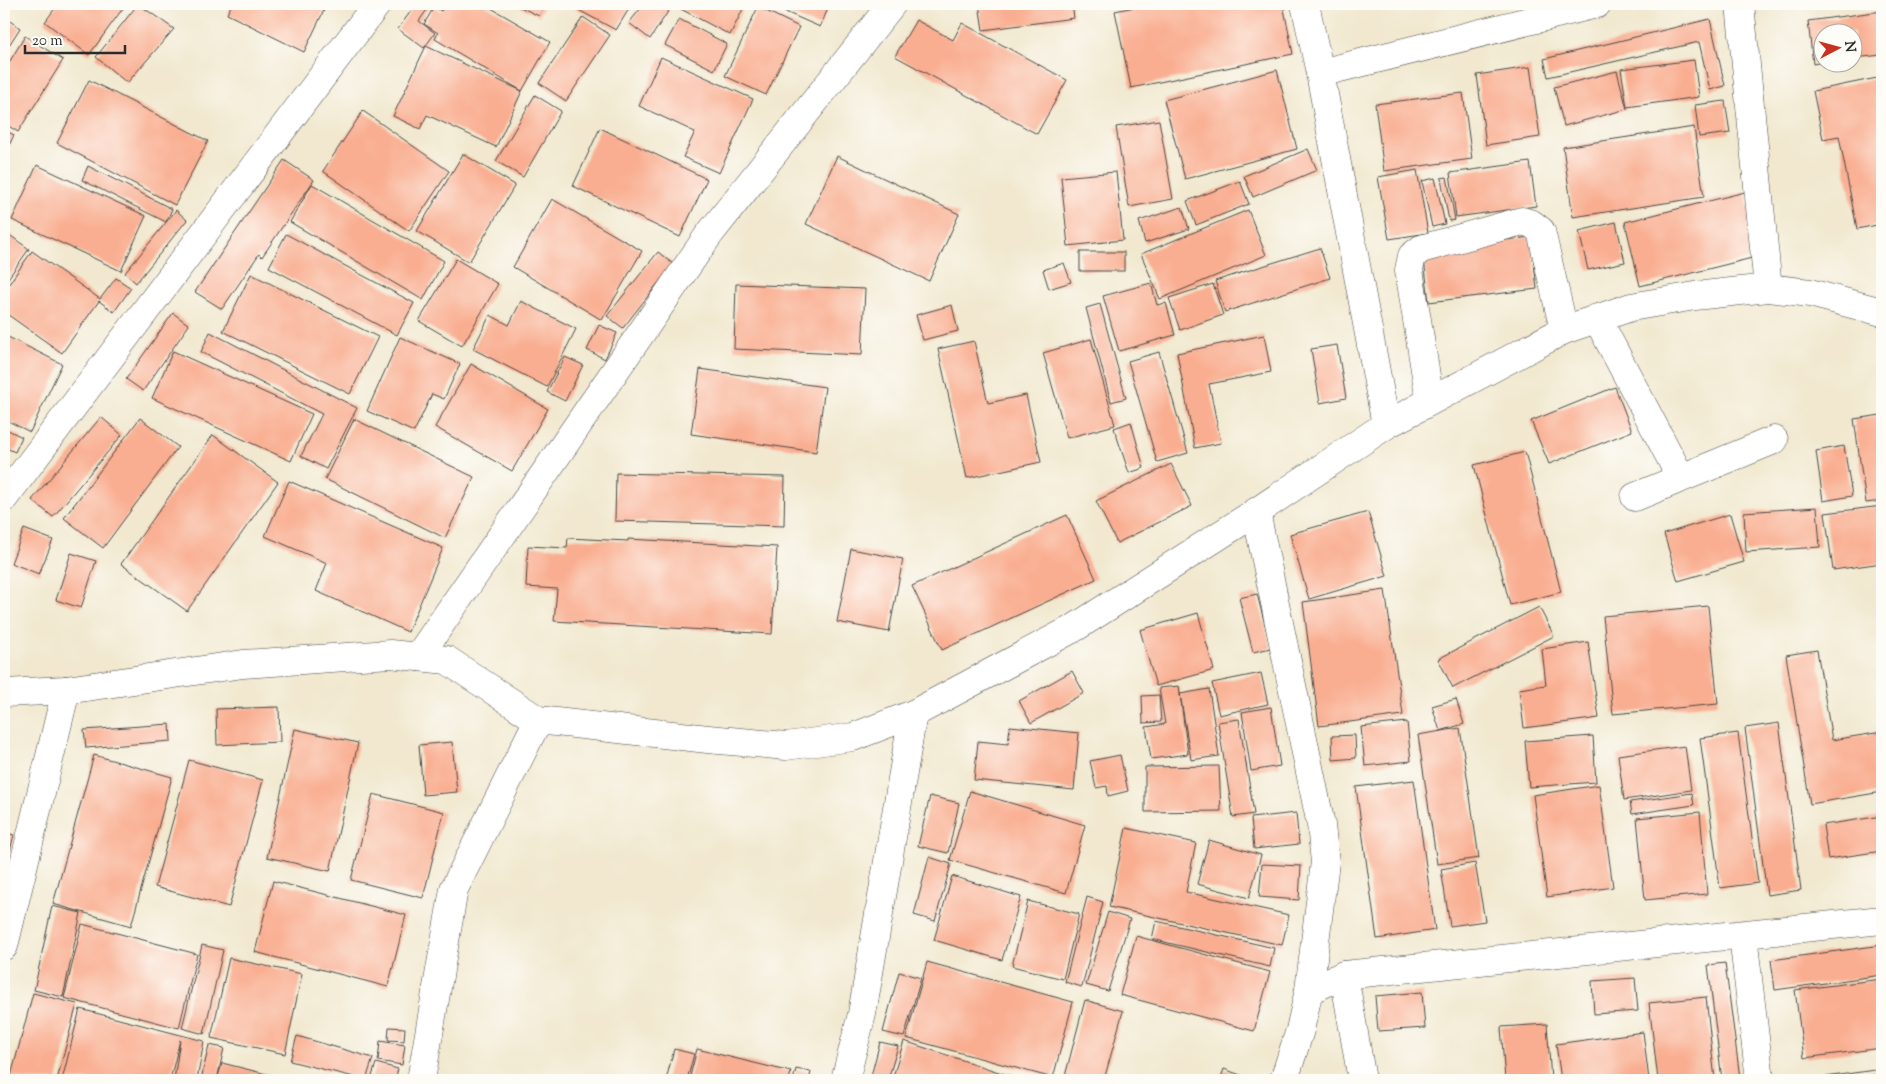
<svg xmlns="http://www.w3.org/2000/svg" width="1886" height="1084" font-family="'Sorts Mill Goudy',serif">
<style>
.building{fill:#f9ae91}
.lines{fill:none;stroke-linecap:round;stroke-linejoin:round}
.minor-casing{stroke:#494744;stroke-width:29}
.minor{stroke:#fff;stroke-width:28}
</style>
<rect width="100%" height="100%" fill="#fdfcf7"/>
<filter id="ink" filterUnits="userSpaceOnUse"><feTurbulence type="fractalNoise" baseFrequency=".02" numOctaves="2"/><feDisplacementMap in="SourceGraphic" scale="10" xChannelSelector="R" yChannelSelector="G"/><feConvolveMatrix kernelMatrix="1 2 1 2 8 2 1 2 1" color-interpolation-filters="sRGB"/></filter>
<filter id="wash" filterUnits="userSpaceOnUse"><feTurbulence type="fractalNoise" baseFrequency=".0096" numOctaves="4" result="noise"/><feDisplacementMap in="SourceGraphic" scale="20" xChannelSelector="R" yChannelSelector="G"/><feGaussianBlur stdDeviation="1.12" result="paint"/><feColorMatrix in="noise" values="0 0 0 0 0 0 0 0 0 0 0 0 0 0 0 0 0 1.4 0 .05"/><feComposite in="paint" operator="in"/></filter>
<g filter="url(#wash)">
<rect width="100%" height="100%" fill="#f1e8cf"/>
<g id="blocks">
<g class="building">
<polygon points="58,4 126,4 89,55 45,22"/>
<polygon points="138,4 174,29 127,83 96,57"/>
<polygon points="232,4 327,4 304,52 227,14"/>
<polygon points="416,4 431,4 419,21 435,33 424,48 398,29"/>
<polygon points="445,4 484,4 550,42 522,91 435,39 438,33 424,24 434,7 441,11"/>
<polygon points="514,4 545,4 539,16"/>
<polygon points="567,4 632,4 616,30"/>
<polygon points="644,4 673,4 650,39 629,23"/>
<polygon points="679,4 738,4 744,7 730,35 677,7"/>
<polygon points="767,4 830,4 820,27"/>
<polygon points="979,4 1072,4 1074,18 983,30"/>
<polygon points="1149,4 1283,4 1293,54 1131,88 1115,11"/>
<polygon points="758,7 799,27 766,95 725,76"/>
<polygon points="1882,11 1882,55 1854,58 1854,32 1824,32 1824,62 1813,64 1808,21"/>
<polygon points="4,17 20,28 4,53"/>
<polygon points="583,17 610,35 566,101 539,83"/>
<polygon points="679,19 727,44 714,70 665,45"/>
<polygon points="1710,19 1725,86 1710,90 1699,42 1548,77 1544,59"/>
<polygon points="916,20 953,40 962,23 1067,80 1037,134 895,56"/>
<polygon points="25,36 63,60 18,132 4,123 4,71"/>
<polygon points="426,46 522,91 496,147 427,115 420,129 393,116"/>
<polygon points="661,57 753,99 719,173 683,157 695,132 639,106"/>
<polygon points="1694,60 1699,97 1627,107 1621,69"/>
<polygon points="1530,67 1540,137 1486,145 1477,75"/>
<polygon points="1277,70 1297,149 1185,179 1164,100"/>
<polygon points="1617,71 1627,109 1564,126 1554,87"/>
<polygon points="1882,77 1882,224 1857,229 1839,136 1823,139 1813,91"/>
<polygon points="89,80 208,141 175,205 57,143"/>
<polygon points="1463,93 1472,159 1384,171 1375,104"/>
<polygon points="535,95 561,111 523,177 496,161"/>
<polygon points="1725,101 1730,133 1699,137 1695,105"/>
<polygon points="363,111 449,171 409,231 323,171"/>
<polygon points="1159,120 1173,199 1129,207 1116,127"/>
<polygon points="1694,127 1704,197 1573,217 1563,147"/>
<polygon points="600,128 707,179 680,237 573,186"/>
<polygon points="4,130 14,135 4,156"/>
<polygon points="1308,149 1317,170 1253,197 1244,176"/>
<polygon points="463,154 515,185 469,262 417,231"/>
<polygon points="837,156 959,214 929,281 806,224"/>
<polygon points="284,160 314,180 262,257 259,254 222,309 195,292"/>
<polygon points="1530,162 1536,206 1456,217 1450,173"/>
<polygon points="37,165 146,216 121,271 12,220"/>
<polygon points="88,166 172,209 166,222 82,180"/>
<polygon points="1417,170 1428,233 1389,239 1378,177"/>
<polygon points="1116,172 1123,240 1068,246 1061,177"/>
<polygon points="1447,177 1455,220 1449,221 1441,178"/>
<polygon points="1435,178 1445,224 1432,227 1422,181"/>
<polygon points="1240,181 1249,204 1196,225 1187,201"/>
<polygon points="312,184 444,261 423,300 290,222"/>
<polygon points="1745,192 1760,256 1640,286 1625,222"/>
<polygon points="552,199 642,251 602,320 513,267"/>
<polygon points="1182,207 1189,229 1145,243 1139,221"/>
<polygon points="176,210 187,220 136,283 125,273"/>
<polygon points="1248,210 1266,255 1160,299 1141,254"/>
<polygon points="1616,222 1625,262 1588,270 1579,231"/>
<polygon points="4,231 29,249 4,284"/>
<polygon points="286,234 414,303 397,335 269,267"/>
<polygon points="1531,237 1537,289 1429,302 1423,250"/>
<polygon points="1320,248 1330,278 1225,312 1215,281"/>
<polygon points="32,251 100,299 116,278 131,288 114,312 99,301 62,353 4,312 4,291"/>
<polygon points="658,252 673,264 623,328 607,316"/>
<rect x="1080" y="252" width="44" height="19"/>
<polygon points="456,259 498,284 462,346 419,321"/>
<polygon points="1064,263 1071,282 1049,289 1043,270"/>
<polygon points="251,274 378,337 350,394 223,331"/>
<polygon points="1151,283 1157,305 1166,303 1175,335 1119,351 1103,296"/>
<polygon points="736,284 865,289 862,355 734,349"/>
<polygon points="1213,284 1223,315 1180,330 1169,298"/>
<polygon points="521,301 576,329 547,387 473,349 490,315 509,325"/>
<polygon points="1100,304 1126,398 1111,402 1086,308"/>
<polygon points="952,305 958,331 923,340 916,315"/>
<polygon points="173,313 189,325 143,391 126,379"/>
<polygon points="599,325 617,333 605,359 587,350"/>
<polygon points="210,332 357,408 326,469 301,456 322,414 201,352"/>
<polygon points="4,335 62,364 30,432 4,419"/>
<polygon points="1264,335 1271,372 1209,384 1221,443 1195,448 1177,353"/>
<polygon points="400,337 460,364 444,399 432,394 414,432 367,411"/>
<polygon points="1091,339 1115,425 1067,438 1043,353"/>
<polygon points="974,341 988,403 1026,395 1041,462 967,478 938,349"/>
<polygon points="1337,345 1346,398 1320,403 1311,349"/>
<polygon points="173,351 312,414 291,461 152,398"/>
<polygon points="1159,352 1188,453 1157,462 1128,361"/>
<polygon points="565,357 583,365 565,401 547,392"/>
<polygon points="471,364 548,409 512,471 435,427"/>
<polygon points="700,369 825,387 816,452 691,434"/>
<polygon points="1615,387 1632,431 1549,464 1531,421"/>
<polygon points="1881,415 1882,501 1866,503 1854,419"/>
<polygon points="101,417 122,435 53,517 32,500"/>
<polygon points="140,418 178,447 103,548 64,518"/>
<polygon points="354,419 474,477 445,538 325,479"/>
<polygon points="1131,422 1144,468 1129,473 1114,428"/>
<polygon points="4,428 22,437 15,452 4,447"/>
<polygon points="213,435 278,482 187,611 121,564"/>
<polygon points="1844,446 1852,496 1823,501 1816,451"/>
<polygon points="1525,452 1561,592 1510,605 1474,465"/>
<polygon points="1171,464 1192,506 1117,543 1096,501"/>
<polygon points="616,473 785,477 784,526 615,521"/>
<polygon points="289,481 443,548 408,632 316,591 327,563 265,536"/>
<polygon points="1882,506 1882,563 1833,570 1825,513"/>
<polygon points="1817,507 1820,547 1746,552 1744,512"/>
<polygon points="1368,512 1387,576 1309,599 1290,534"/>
<polygon points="1730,514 1744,562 1678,581 1664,534"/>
<polygon points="1067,515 1096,579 942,650 912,586"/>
<polygon points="24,529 53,540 39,574 11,563"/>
<polygon points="568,538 628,541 628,539 777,547 772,634 554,621 557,589 526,587 528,546 567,548"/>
<polygon points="851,549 903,559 889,632 837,622"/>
<polygon points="71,553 96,561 81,608 56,600"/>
<polygon points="1385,590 1403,715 1319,726 1303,602"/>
<polygon points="1257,594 1271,648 1253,652 1239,598"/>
<polygon points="1708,606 1718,704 1613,714 1603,616"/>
<polygon points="1539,607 1554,636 1453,688 1438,659"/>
<polygon points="1198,613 1214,670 1156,686 1140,630"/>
<polygon points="1588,642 1599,718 1524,728 1519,689 1546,685 1542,649"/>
<polygon points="1817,650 1832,740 1882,732 1882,792 1810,804 1786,655"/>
<polygon points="1072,671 1084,693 1031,723 1019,701"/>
<polygon points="1261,673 1268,704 1219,715 1212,683"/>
<polygon points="1179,686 1188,754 1151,759 1146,727 1165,724 1159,688"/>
<polygon points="1209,689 1219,756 1191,760 1180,694"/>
<polygon points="1159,695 1161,722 1143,723 1142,696"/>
<polygon points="1456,699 1464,724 1440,731 1432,706"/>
<polygon points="279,707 280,742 217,745 216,709"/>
<polygon points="1271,707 1280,766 1251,771 1242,712"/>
<polygon points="1239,719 1254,814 1233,817 1218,722"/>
<polygon points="1407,722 1411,761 1365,766 1361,727"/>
<polygon points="1779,723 1801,890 1767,895 1745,728"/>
<polygon points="170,724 171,741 86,748 84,730"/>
<polygon points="1010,726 1079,733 1074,790 974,780 978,741 1008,744"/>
<polygon points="1460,728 1479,858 1437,864 1418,735"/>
<polygon points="295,729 358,743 330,871 267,857"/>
<polygon points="1738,733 1758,883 1720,888 1700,738"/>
<polygon points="1355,735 1356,758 1333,760 1332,736"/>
<polygon points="1593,736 1596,782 1529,787 1525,741"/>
<polygon points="452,742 457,792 423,795 419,745"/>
<polygon points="1685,746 1691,790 1624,800 1618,755"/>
<polygon points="94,755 172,777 131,926 53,904"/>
<polygon points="1120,755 1128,791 1108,796 1107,786 1096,788 1090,761"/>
<polygon points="189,760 263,780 229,907 155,887"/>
<polygon points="1219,766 1221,811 1145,812 1145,767"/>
<polygon points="1414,780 1435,930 1377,939 1356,787"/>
<polygon points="1599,785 1613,887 1547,897 1533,795"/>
<polygon points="970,791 1085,825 1066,893 950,860"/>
<polygon points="1692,793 1694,805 1632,814 1630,802"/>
<polygon points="373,794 444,812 423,898 351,880"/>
<polygon points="930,796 959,803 948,853 918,846"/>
<polygon points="1700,812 1707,894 1645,900 1637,818"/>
<polygon points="1296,813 1299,844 1254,849 1251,818"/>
<polygon points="1882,816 1882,851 1828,859 1823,825"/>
<polygon points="1126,828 1196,843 1186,892 1289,915 1282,945 1109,907"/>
<polygon points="4,832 14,835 4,874"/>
<polygon points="1209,840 1261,855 1249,898 1197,884"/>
<polygon points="929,857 951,864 935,921 914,915"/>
<polygon points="1475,863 1485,921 1450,926 1441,869"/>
<polygon points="1262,864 1301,866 1299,900 1259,897"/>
<polygon points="952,876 1021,897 1002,960 934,940"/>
<polygon points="273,881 406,915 388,987 255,952"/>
<polygon points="1087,897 1103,902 1082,987 1065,982"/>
<polygon points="1028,901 1079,914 1063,979 1012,966"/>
<polygon points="52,906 81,913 63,997 34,990"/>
<polygon points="1108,912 1130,919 1108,991 1086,985"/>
<polygon points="1156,921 1274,948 1270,967 1152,939"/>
<polygon points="82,924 197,954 179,1028 64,998"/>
<polygon points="1136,936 1270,972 1254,1031 1120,995"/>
<polygon points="202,945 223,950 204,1034 182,1028"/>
<polygon points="1882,945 1882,975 1775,990 1771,960"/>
<polygon points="229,958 302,974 285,1054 211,1038"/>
<polygon points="927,962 1073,1002 1053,1078 906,1038"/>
<polygon points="1725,963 1740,1078 1722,1080 1708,965"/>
<polygon points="899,972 921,978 904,1037 883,1032"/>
<polygon points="1635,978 1638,1011 1594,1014 1592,981"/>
<polygon points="1882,979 1882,1048 1804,1058 1795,990"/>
<polygon points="1422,992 1425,1028 1378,1031 1375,996"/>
<polygon points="33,993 77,1004 57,1080 27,1080 11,1076"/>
<polygon points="1706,997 1715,1080 1658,1080 1649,1003"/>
<polygon points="1085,1000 1123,1011 1104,1080 1064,1080"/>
<polygon points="80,1009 204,1041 197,1080 174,1080 180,1040 170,1080 62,1080"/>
<polygon points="1547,1024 1551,1080 1505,1080 1501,1027"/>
<polygon points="389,1027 405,1028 404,1041 388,1040"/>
<polygon points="1643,1032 1649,1080 1561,1080 1556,1044"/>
<polygon points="297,1036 373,1058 366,1080 290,1061"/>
<polygon points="380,1041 405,1045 402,1065 378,1061"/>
<polygon points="904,1041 1023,1080 892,1080"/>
<polygon points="880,1042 898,1046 888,1080 870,1080"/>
<polygon points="209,1045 224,1048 217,1080 201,1080"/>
<polygon points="674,1049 694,1054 687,1080 666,1080"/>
<polygon points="697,1049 791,1072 789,1080 689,1080"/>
<polygon points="222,1063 290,1080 217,1080"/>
<polygon points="376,1063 398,1069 395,1080 371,1080"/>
<polygon points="796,1069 811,1072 809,1080 793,1080"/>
<polygon points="1224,1069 1254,1080 1220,1080"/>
<polygon points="1882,1069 1882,1080 1825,1080 1825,1077"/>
</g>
</g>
</g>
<g filter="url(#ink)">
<use href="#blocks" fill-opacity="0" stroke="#494744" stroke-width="1"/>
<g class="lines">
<g class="minor-casing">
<g id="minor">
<polyline points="1305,4 1320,73 1386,425"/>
<polyline points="1740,4 1768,288"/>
<polyline points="1320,73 1597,4"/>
<polyline points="1597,318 1681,478"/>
<polyline points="1430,401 1409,270 1412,256 1421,249 1522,221 1532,224 1541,231 1564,330"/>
<polyline points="1635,497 1774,440"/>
<polyline points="4,498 377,4"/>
<polyline points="1256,512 1321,825 1325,862 1309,990 1344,975 1362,1080"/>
<polyline points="418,657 708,236 892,4"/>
<polyline points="4,693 66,690 243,664 390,654 447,660 538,720 708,739 786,746 853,737 913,714 1076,627 1256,512 1386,425 1564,330 1631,307 1695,296 1768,288 1810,293 1882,312"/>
<polyline points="1743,936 1760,1080"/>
<polyline points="4,946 66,690"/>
<polyline points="1344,975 1882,920"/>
<polyline points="421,1080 454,889 538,720"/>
<polyline points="845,1080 862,1014 913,714"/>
<polyline points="1284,1080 1300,1030 1309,990"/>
</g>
</g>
<use href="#minor" class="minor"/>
</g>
</g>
<rect width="1886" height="1084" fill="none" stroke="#fdfcf7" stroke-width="20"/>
<g transform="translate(1838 48) rotate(84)"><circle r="24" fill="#fdfcf7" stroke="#a9a8a5"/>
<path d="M0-4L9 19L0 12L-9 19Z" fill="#c8321e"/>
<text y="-8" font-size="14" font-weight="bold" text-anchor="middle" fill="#2b2b2b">N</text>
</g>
<path d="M25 45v8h100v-8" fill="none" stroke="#2b2b2b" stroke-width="2.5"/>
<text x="32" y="45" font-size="15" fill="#2b2b2b" stroke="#fdfcf7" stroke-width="4" paint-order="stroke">20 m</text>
</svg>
